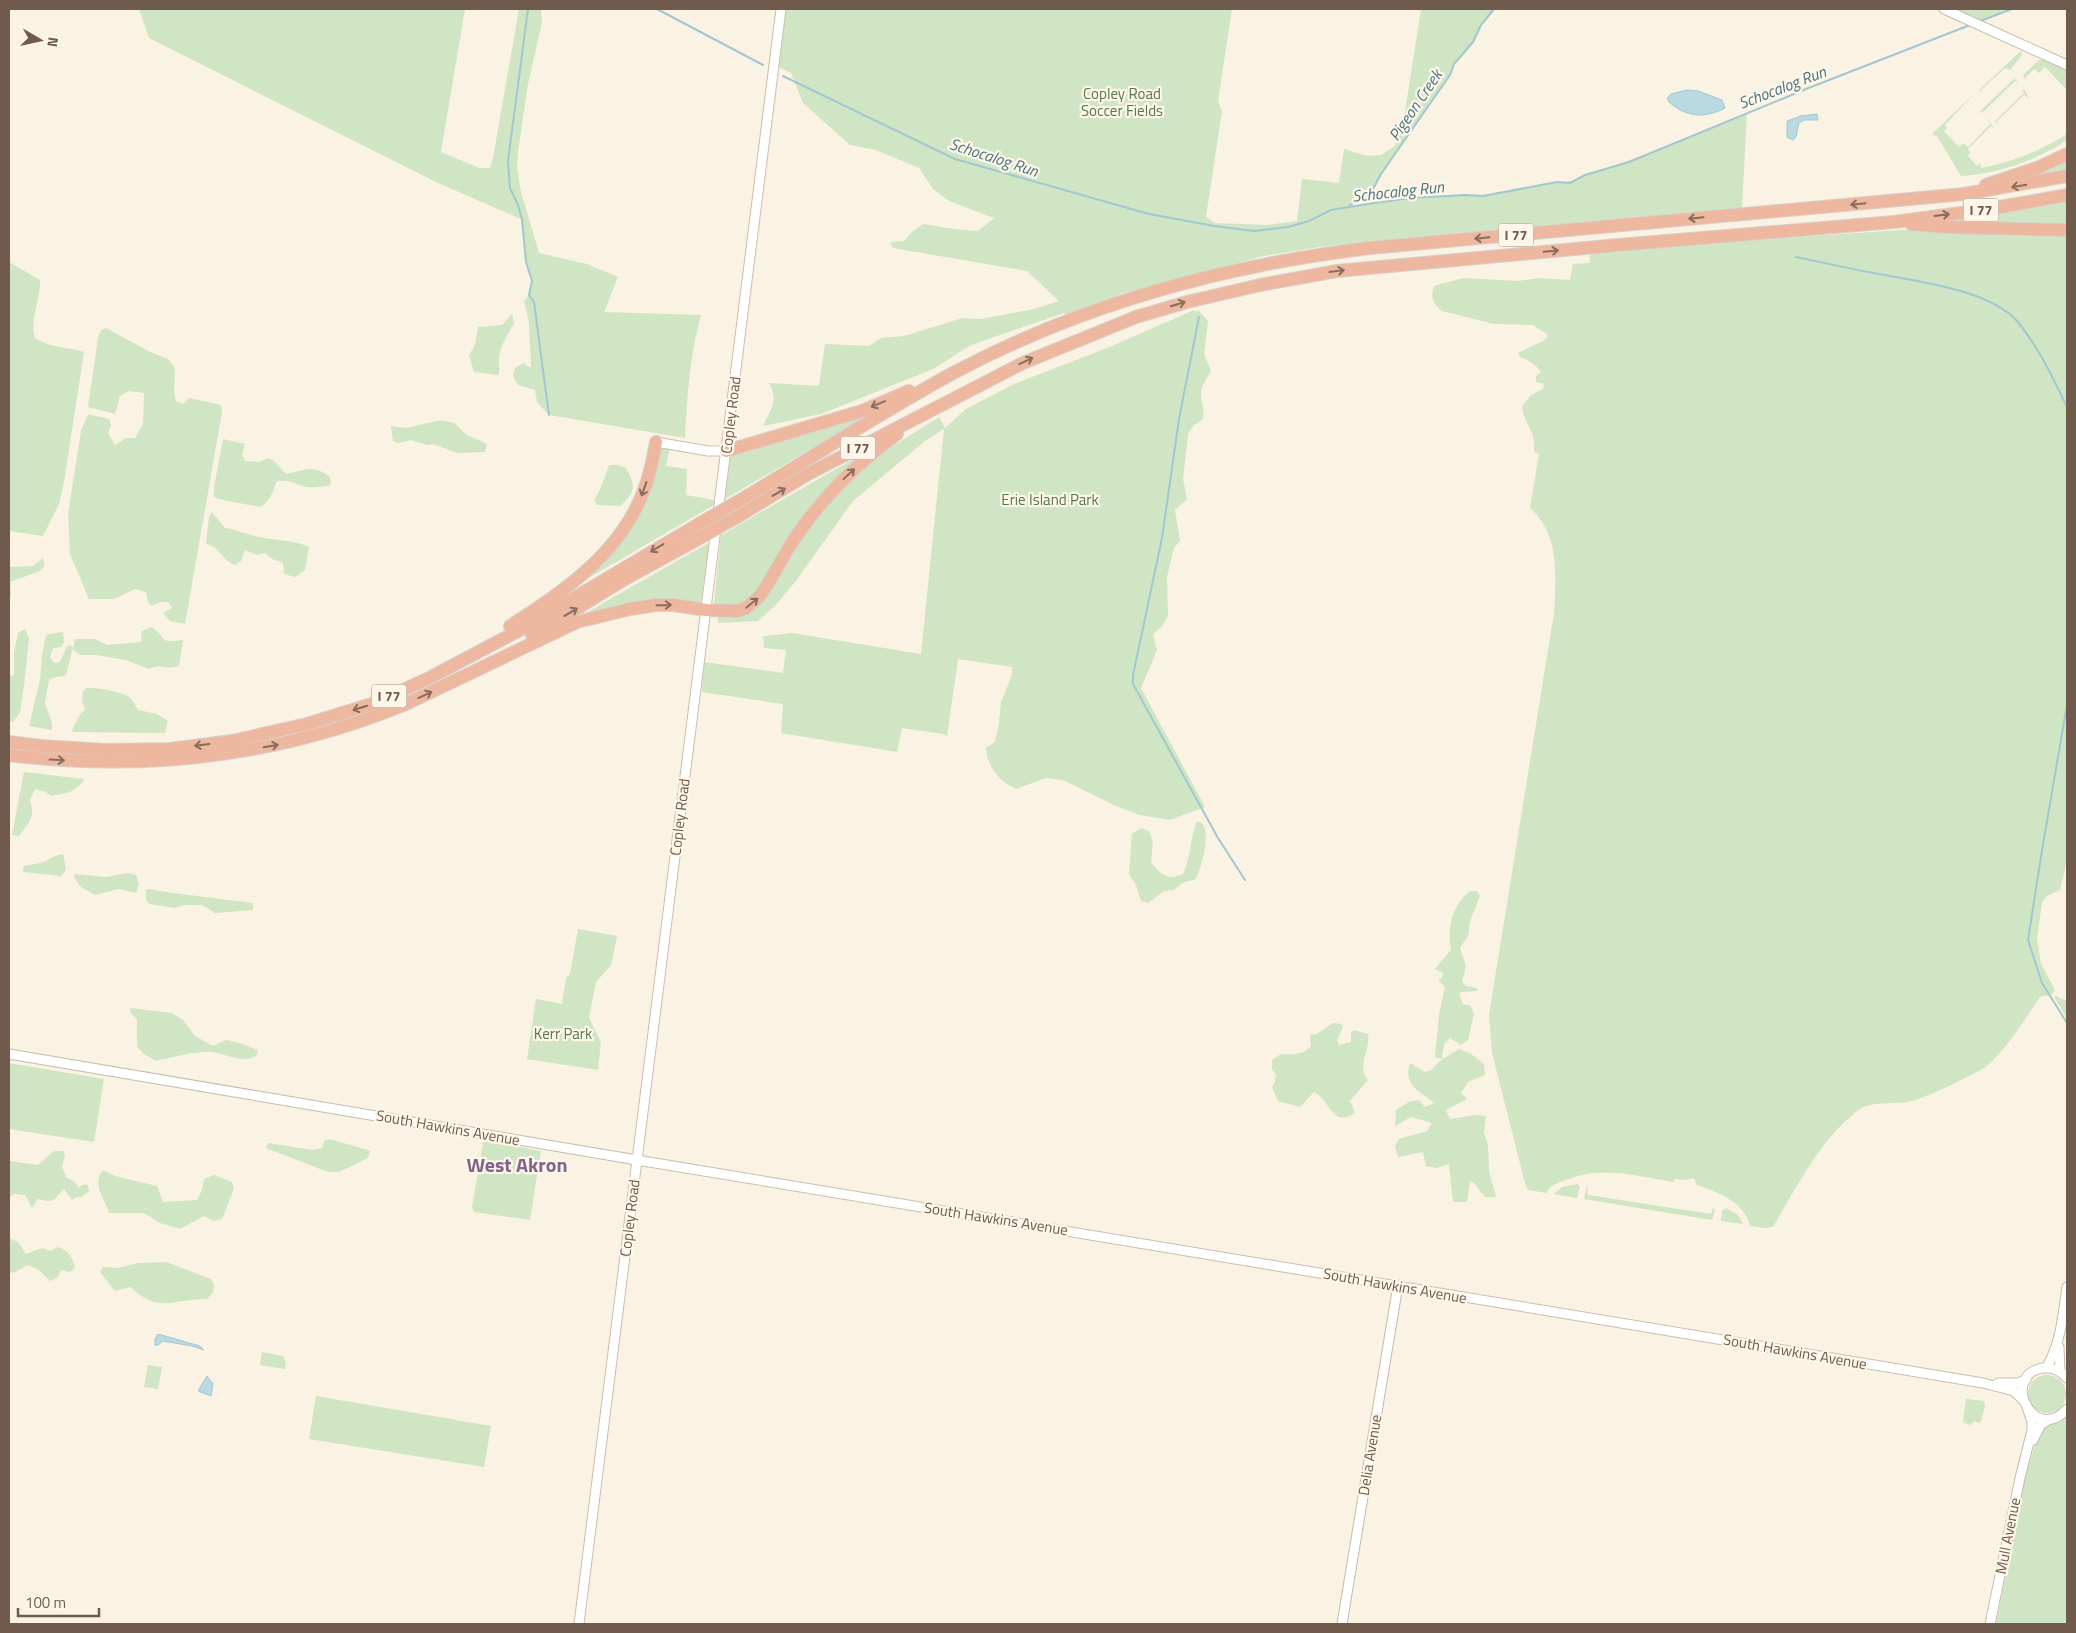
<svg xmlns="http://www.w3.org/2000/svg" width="2076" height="1633" font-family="'Titillium Web',sans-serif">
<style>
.green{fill:#d0e5c3}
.water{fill:#badae1;stroke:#a1c8d2}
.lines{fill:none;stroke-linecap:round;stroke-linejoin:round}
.stream{stroke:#a1c8d2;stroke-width:2}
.tertiary-casing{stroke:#c9baab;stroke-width:11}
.secondary-casing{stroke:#cebcac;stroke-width:11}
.motorway-casing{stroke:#d7d1cd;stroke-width:14}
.tertiary{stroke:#fff;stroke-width:9}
.secondary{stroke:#fff;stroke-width:9}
.motorway{stroke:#eeb7a0;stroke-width:12}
.motorway-bridge-casing{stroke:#d7d1cd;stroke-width:14;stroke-linecap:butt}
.motorway-bridge{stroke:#eeb7a0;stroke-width:12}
.oneway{stroke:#886d5d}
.labels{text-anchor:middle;stroke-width:4.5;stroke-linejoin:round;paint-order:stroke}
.shield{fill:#fdf6e9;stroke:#9a897b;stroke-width:1}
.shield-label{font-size:14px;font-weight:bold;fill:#6f5a4c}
.park-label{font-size:15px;fill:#547a48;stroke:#fdf6e9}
.street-label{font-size:15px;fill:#6f5a4c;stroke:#fdf6e9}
.water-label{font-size:16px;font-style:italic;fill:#487480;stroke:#fdf6e9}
.district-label{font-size:20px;font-weight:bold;fill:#7f648c;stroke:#fdf6e9}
</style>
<rect width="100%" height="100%" fill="#faf2e3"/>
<g class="green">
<path d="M139,9H465L441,152L479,168H490L493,158L519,9H541L542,22L528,84L518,151L517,167L521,192L539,253L587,264L618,277L604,312L701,315C690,354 687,397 685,438L549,415L537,402L535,390L518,385L513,376L515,368L523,363L531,368L529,323L524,301L529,295L532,281L526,262L521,219L438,183L149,38Z"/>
<path d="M786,9H1232L1218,101L1222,111L1206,217L1215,223L1267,225L1297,221L1302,179L1339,183L1344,149L1367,156L1381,155L1395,146L1404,118L1421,9H1494L1481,25L1473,42L1454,64L1450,75L1381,174L1373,189L1349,207L1381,202L1465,195L1483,196L1557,182C1573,183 1580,177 1594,172C1646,156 1696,134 1747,113L1742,208L1319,247L1264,256L1121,294L1068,317L1064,313L971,345L933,369L821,414L763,426C771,408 779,402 769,383L819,386L825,344L869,346L881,338L904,336L963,318L980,319L1002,315L1034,309L1059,301L1027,271L893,248L890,242L904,241L913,231L923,224L954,229L978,231L994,218L949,201L933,189L919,168L876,150L850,145L803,103L791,73L779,67Z"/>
<polygon points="1955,9 2012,9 1982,21"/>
<polygon points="2021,51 2022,55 2010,70 2005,68 1981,90 1983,94 1979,90"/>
<polygon points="2039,60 2045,60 2067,70 2067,90 2045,67 2039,73 2034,69 2025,78 2027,81 2026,81 2023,75"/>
<path d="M2012,76L2019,84L2015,81L1982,113L1995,129L1991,126L1968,149L1970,153L1968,156L1977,166L1980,163L1981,168C2012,162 2041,151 2067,134V140C2038,160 1996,174 1961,176L1937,136L1932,134L1975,93L1945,125L1947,128L1944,131L1959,147L1963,143L1968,147L1991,123L1980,111L2014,79Z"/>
<polygon points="2022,89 2026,91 2028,98 2024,95 1997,121 1999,125 1995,121 2024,93"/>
<polygon points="2067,158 2067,171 2006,181"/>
<polygon points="2067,200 2067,225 1943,221"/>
<path d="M1901,230L2067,233V860L2060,890L2047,896L2042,902L2037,938L2041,964L2055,990C2051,998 2046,994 2040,997C2024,1020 2009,1046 1988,1065C1979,1073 1924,1098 1912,1101C1895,1105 1871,1100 1857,1111C1820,1140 1796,1188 1773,1227L1766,1228L1750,1226C1745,1202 1717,1192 1697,1185L1694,1178L1686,1180L1675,1179L1673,1182C1641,1177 1604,1166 1572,1178C1561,1182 1553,1182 1546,1193L1529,1190L1526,1187L1492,1053L1489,1015L1554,613C1556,576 1560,534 1530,508L1539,454L1534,452C1536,427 1524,427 1522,406L1531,395L1543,389L1544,384L1536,382V376L1541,372C1535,364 1530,361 1520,357L1518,353L1545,340L1548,335L1533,325L1494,324L1442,311C1433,304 1430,297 1434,286L1463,278L1518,281L1539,278L1570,280L1573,264L1590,263V254L1693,244Z"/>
<path d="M9,262L40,280C41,300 29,318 35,338C55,350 66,346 84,352L64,482L59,504L43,536L9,531Z"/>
<path d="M1194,310L1195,312L1198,310L1208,321L1204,354L1211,371C1207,378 1201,386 1201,394C1201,403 1205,410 1203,419L1194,425L1188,434L1183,479L1187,499L1175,510L1180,541L1174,548L1167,577L1168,616L1162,626L1153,634L1157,650L1141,688L1205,807L1170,820L1140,815L1116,806L1063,780L1046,778L1016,789C998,780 988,768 986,748L995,742L999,723L1001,702L1012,675V667L958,659L947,736L943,734L902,728L897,752L781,733L783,704L702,692L704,662L783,673L786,650L764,648L763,636H766L792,633L921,654L944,429L925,441L853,501L795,582L775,606L758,621L718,623V614L750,610L806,528L868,462L939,417L945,428L966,409L1014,384L1112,346Z"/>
<path d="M512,314L514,324C508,333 500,347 499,358C498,365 501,368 498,375L474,372L469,355L475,345L478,327L502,325Z"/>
<polygon points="106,328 150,352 168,359 175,368 174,392 176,401 183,404 189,398 221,405 222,412 185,624 170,621 163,613 172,608 168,602 160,602 151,606 148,602 146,592 135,589 114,599 89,599 70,554 68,514 81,431 88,414 109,419 111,425 108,433 115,445 126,438 135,438 143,424 144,393 129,391 120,396 115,414 88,407 98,338 101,330"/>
<polygon points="876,411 725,499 731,453"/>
<polygon points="441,420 454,423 467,435 487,444 485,452 457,453 433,444 427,445 411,440 398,443 393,441 391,426 406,428"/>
<path d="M223,439L245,444L242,455L245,461L259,462L268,458L274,461L286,474C307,470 312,464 330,477L331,485C325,486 313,488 307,487C296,485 288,478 276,482C273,493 270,501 260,507L218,499L214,497V487Z"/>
<polygon points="664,446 670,447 666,466 687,469 686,495 714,500 714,505 580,583 620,541 658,450"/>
<polygon points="869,450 765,583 741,606 714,605 721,535"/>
<path d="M609,465H618L626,468C636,486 636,492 620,506L597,505L594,500L600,490Z"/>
<path d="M212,512L225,528C236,529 244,534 255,536C273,541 293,539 309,547L305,570L295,577L284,574L283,563L272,559L265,553L257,555L245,550L241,561L235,565C222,560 219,546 206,544L209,516Z"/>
<polygon points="710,542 701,602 585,617 584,614"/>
<polygon points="43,558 45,565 40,571 10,582 11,596 9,598 9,567 33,566"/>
<path d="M151,627C168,637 156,644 183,640L179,666L169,668L158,666L149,669L126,660L96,655H80L73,650L75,639H95L107,645L141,642L142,631Z"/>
<polygon points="25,629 29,638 24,686 20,712 13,722 9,721 9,675 14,676 14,653 18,633"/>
<polygon points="63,632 64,642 61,647 53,648 50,657 54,663 60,662 68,645 73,647 66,675 49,679 45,703 52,723 52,730 29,726 40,680 42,655 46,636 50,634"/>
<path d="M86,688C99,688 117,690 129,697C133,700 136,706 138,710L157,714L168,721L165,733L71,732L81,713L85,710L82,701L83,691Z"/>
<path d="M24,772L84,779C78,792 64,794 51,796L46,792L35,789L30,800C36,817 29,822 19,836L12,835Z"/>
<path d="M1197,821L1203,824C1210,840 1202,863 1196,879L1182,883L1174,890L1164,891L1148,903L1141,901L1136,885L1129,874L1132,834L1141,828L1149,831L1153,841L1151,863C1163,875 1167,881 1183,874C1191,857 1190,839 1197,821Z"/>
<path d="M63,854L66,870L61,876L23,872V867C29,864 34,865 40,863C48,861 54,855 63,854Z"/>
<polygon points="129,873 136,875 139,884 136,893 118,889 95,895 81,887 74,877 75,874 106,877"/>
<polygon points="150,889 173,893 253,903 253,910 215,913 202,905 185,905 175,908 149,904 146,899 146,890"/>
<path d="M1470,891H1477L1480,896L1470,921L1468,936L1460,948L1466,966L1462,982L1466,986L1477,988L1478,991L1461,992L1459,994L1463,1004L1470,1005L1474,1014L1468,1040L1461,1045L1450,1038L1444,1044L1442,1057L1444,1058L1442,1059L1435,1057L1439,1015L1445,987L1438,980L1442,978L1443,973L1435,969L1451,950C1447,928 1452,905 1470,891Z"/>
<polygon points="578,929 617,936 611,965 596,982 589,1018 601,1042 598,1070 527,1059 536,999 562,1004 566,978 570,974"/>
<polygon points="2057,996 2061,999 2067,1000 2067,1018 2054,997"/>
<path d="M130,1008L172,1013L183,1020L195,1036L213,1046L226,1040L240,1043L258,1050L256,1056C242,1064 225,1053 211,1052C192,1051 174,1057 156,1061L144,1054L137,1047V1019L131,1013Z"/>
<path d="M1333,1023L1341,1024L1343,1027L1337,1040L1339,1045L1351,1042V1033L1354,1030L1368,1034C1371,1049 1356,1067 1368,1080L1350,1101L1355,1113C1332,1128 1331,1101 1314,1092L1300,1107L1278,1101L1272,1087L1275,1082L1276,1074L1272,1070V1060L1281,1054C1292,1055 1303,1055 1311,1046L1310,1035L1317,1034Z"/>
<path d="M1459,1049L1471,1054L1484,1064L1485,1075L1468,1082L1461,1093L1467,1099L1446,1110L1450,1119L1477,1115L1486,1116L1484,1133L1488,1145L1489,1171L1496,1197H1485L1474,1183L1470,1181L1467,1202H1453L1449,1164L1436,1168L1426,1166L1423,1152L1398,1157L1395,1146L1399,1139L1427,1131L1432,1123L1411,1117L1395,1126L1396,1110L1409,1102L1419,1100L1425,1107L1434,1103C1419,1090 1403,1086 1410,1063L1425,1072L1431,1070L1440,1061Z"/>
<polygon points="9,1063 104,1079 94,1142 9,1129"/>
<path d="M330,1139C344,1144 357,1146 370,1151L368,1158L339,1172H328L266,1148L268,1143L312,1150L322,1148L324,1141Z"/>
<polygon points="485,1141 541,1151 530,1220 474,1212 472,1207 483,1143"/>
<path d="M54,1151H63L65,1156L62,1167L67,1178L74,1181L78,1187L87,1184L89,1191L81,1197H77L72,1200L64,1189C52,1201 56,1203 38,1199L32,1208L25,1195L15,1194L9,1197V1161L38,1165Z"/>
<path d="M103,1170C115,1178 142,1182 157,1186L163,1202L197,1200L202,1190L204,1179L214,1175L232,1182L234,1189L222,1219L214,1221L204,1216L180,1229L160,1223L144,1213H109C105,1199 91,1184 103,1170Z"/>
<polygon points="1577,1184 1580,1186 1577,1198 1554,1194 1562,1187"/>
<polygon points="1587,1186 1588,1195 1711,1214 1713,1208 1715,1210 1712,1220 1584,1199"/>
<polygon points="1726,1208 1738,1215 1743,1224 1721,1221 1722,1211"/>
<path d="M9,1238L18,1242L26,1254L42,1248L51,1251L58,1247C67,1249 74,1259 75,1268L70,1272L61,1270L58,1277L50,1281L39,1270L28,1265L13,1273L9,1271Z"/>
<path d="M166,1262L211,1279L214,1285L213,1292L207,1299C171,1299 160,1314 130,1287L115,1291L100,1272L103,1267L118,1268L138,1263Z"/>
<polygon points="262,1352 283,1356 286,1363 285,1369 260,1365"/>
<polygon points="148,1365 162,1367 158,1389 144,1387"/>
<circle cx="2047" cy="1394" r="19"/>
<polygon points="316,1396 491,1426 484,1467 309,1439"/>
<polygon points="1966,1399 1984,1401 1985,1406 1981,1421 1978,1423 1975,1421 1970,1425 1963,1422"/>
<polygon points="2067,1415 2067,1624 1996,1624 2025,1477 2039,1433 2044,1428"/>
</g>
<g class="water">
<path d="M1687,90L1698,91L1722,100L1725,108C1704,119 1686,117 1669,102L1667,98L1671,94Z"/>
<polygon points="1817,114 1818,120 1804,120 1799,123 1796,137 1793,140 1787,137 1787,121 1801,116"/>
<polygon points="158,1334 200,1346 204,1350 192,1346 163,1341 158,1345 155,1345 155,1339"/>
<polygon points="207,1376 213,1384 211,1396 198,1391"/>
</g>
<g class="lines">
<g class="stream">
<polyline points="528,9 508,161 510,188 518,205 522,219 526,262 532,281 529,295 534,302 549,415"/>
<polyline points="657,9 763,65"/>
<polyline points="1980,21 2012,9"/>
<polyline points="783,76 955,159 1149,214 1214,226 1254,231 1288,227 1309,221 1331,210 1374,203 1412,198 1465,195 1483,196 1557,182 1570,183 1585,175 1629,162 1806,89 1970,25"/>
<polyline points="1349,206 1373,189 1381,174 1450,75 1454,64 1473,42 1481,25 1494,9"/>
<path d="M1796,257C1826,263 1855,270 1885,275C1924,283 1989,290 2017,321C2038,346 2053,378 2067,407"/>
<polyline points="1199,317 1179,419 1162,538 1133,675 1133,684 1218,838 1245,880"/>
<polyline points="2067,705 2042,850 2028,940 2042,983 2067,1023"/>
</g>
<g class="tertiary-casing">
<g id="tertiary">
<polyline points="1944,9 2067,65"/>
<polyline points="9,1054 637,1160"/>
<polyline points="2059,1347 2060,1371"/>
<path d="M2046,1368C2061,1344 2063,1314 2067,1287"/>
<polyline points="2033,1440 2041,1424 2050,1419"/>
<polyline points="1342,1624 1398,1285"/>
<polyline points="1990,1624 2020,1478 2032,1430 2032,1422 2028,1410"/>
</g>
</g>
<g class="secondary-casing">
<g id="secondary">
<polyline points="656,442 708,451 726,451"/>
<polyline points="637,1160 1983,1383 2014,1391 2022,1399"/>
<path d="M2067,1378C2061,1371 2053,1367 2043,1368C1999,1375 2034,1446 2067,1409"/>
<polyline points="1998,1383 2017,1383 2026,1380"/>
<polyline points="579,1624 781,9"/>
</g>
</g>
<g class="motorway-casing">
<g id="motorway">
<polyline points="1986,185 2037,168 2067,154"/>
<polyline points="1911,224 1946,227 2067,230"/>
<polyline points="726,451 862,411 909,391"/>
<path d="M737,502C810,459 881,412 955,372C1083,304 1227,265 1370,248L1964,194L2067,176"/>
<polyline points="737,517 808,474 1023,363 1136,317 1187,302 1260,285 1337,271 1618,245 1894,222 1983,210 2067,195"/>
<path d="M510,626C559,595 613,558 638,504C648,484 652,463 656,442"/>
<polyline points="532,636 625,579 698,539"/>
<polyline points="9,742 41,746 106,750 170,749 232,741 307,724 375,703 431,677 520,630 699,524"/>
<path d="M9,755C145,772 279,756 406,704L577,622L630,609L656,605H673L706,610L737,611L746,608L759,597C773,578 782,557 795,538C822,498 857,463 897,434"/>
</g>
</g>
<use href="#tertiary" class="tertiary"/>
<use href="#secondary" class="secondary"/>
<use href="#motorway" class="motorway"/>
<g class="motorway-bridge-casing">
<g id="motorway-bridge">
<polyline points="699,524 737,502"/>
<polyline points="698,539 737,517"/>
</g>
</g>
<use href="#motorway-bridge" class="motorway-bridge"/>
</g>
<defs><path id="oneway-shaft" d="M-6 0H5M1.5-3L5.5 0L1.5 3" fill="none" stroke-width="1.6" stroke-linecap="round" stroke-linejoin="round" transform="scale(1.25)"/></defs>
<g class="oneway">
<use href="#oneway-shaft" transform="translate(2019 186) rotate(170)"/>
<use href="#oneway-shaft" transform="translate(1858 204) rotate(174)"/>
<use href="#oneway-shaft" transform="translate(1942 215) rotate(-7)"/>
<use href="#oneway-shaft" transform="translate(1696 218) rotate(174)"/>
<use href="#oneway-shaft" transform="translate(1482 238) rotate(174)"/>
<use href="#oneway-shaft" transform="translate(1551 251) rotate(-5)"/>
<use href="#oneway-shaft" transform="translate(1337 271) rotate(-8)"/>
<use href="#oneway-shaft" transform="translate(1178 304) rotate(-17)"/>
<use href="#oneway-shaft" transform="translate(1026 361) rotate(-25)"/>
<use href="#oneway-shaft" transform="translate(878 404) rotate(157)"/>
<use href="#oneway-shaft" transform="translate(849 474) rotate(-43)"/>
<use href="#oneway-shaft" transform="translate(644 489) rotate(109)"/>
<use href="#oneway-shaft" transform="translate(779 492) rotate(-31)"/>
<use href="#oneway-shaft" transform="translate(657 548) rotate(149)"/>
<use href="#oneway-shaft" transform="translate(752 603) rotate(-39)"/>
<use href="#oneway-shaft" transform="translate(664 605) rotate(-1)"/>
<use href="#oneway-shaft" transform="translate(571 612) rotate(-31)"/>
<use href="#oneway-shaft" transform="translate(425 695) rotate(-25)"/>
<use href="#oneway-shaft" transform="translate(360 708) rotate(163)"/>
<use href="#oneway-shaft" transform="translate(202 745) rotate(173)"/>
<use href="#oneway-shaft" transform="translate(271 746) rotate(-10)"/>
<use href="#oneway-shaft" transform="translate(57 760) rotate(3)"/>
</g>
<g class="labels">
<g class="shield">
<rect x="1963.5" y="198.5" width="35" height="23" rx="4"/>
<rect x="1498.5" y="223.5" width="35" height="23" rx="4"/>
<rect x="840.5" y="436.5" width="35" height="23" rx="4"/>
<rect x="371.5" y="684.5" width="35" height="23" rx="4"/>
</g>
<g class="shield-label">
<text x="1981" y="215">I 77</text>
<text x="1516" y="240">I 77</text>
<text x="858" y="453">I 77</text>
<text x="389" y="701">I 77</text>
</g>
<g class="park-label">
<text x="1122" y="99">Copley Road<tspan x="1122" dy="17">Soccer Fields</tspan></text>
<text x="1050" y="505">Erie Island Park</text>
<text x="563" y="1039">Kerr Park</text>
</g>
<g class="street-label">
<text transform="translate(731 415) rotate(-83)" y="5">Copley Road</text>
<text transform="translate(680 817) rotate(-83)" y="5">Copley Road</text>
<text transform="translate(448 1128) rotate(10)" y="5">South Hawkins Avenue</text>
<text transform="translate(630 1218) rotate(-83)" y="5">Copley Road</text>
<text transform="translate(996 1219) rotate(9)" y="5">South Hawkins Avenue</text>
<text transform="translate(1395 1286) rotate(10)" y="5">South Hawkins Avenue</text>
<text transform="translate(1795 1352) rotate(10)" y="5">South Hawkins Avenue</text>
<text transform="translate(1370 1455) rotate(-81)" y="5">Delia Avenue</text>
<text transform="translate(2008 1536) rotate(-79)" y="5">Mull Avenue</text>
</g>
<g class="water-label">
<text transform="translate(1782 87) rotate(-21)" y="6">Schocalog Run</text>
<text transform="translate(1415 105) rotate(-56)" y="6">Pigeon Creek</text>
<text transform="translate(994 157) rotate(18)" y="6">Schocalog Run</text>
<text transform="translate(1398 191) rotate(-6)" y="6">Schocalog Run</text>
</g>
<g class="district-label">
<text x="517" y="1172">West Akron</text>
</g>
</g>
<rect width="2076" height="1633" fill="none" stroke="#6f5a4c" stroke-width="20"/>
<g transform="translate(40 40) rotate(99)" stroke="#fdf6e9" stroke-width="4" paint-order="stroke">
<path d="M0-4L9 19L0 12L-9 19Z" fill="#6f5a4c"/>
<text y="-8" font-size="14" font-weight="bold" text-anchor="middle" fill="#6f5a4c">N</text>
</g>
<path d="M18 1608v8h81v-8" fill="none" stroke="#6f5a4c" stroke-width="2.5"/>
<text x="25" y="1608" font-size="15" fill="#6f5a4c" stroke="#fdf6e9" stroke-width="4" paint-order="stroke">100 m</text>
</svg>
